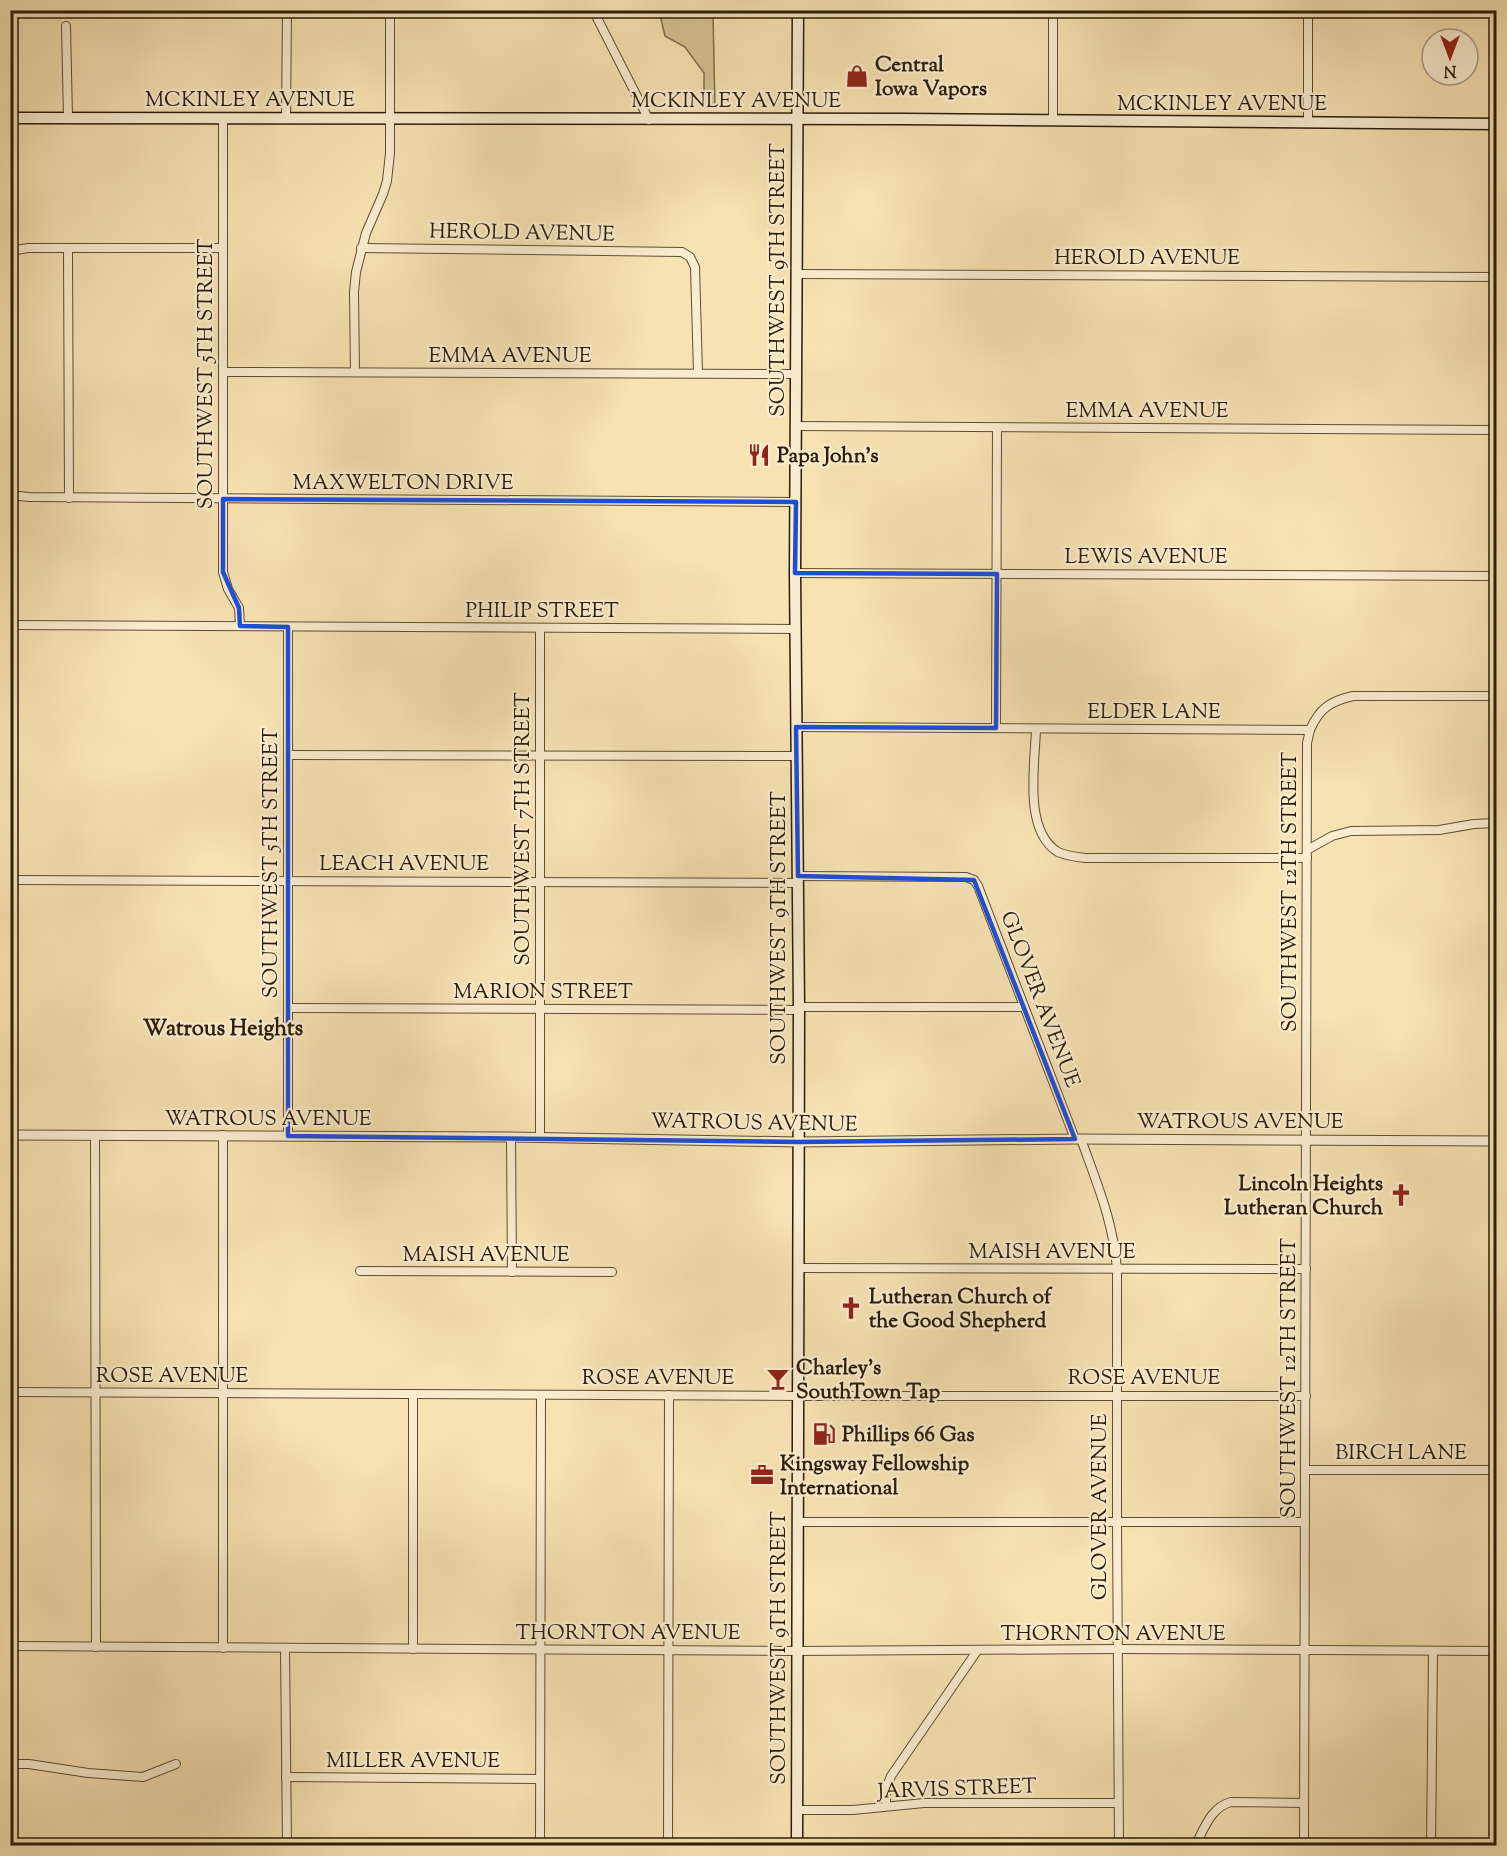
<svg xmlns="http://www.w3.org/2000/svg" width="1507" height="1856" font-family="'Sorts Mill Goudy',serif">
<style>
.green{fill:#d4c196;stroke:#7f6f50;stroke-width:1.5}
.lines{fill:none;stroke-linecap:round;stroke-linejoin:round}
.minor-casing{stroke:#5d4e34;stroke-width:10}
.tertiary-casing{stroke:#5d4e34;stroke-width:11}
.secondary-casing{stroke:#2a1d0a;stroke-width:13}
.minor{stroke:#faecce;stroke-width:8}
.tertiary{stroke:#faecce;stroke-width:9}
.secondary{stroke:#faecce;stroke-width:10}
.marked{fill:none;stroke:#1d4ed8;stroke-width:4.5;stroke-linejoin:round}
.labels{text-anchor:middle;stroke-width:4.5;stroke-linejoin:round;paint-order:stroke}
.poi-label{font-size:21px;font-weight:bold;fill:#2a1d0a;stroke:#faecce;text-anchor:start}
.street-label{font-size:21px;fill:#2a1d0a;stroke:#faecce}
.neighbourhood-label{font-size:22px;font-weight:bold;fill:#2a1d0a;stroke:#faecce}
</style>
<rect width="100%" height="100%" fill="#f7e2b3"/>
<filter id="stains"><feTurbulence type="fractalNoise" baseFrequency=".00333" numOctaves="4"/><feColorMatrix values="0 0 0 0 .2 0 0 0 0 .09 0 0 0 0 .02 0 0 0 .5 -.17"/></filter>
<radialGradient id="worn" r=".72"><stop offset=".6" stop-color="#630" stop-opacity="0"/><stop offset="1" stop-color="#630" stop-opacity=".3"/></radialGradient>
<polygon class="green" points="659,11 711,11 713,14 715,108 704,108 704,73 685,47 665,36"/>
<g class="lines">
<g class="minor-casing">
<g id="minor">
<polyline points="593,10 649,120"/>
<polyline points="1053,10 1053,121"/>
<polyline points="1308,10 1308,123"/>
<polyline points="66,26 68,118"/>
<polyline points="223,119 223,572 228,589 239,608 240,626"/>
<polyline points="286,119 287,10"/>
<polyline points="68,248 69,498"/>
<polyline points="361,248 682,252 690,257 695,267 698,373"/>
<polyline points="10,251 28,248 223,248"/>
<polyline points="797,274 1496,277"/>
<polyline points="223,372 797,374"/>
<polyline points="355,372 354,292 356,272 366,233 383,194 387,181 390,153 390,10"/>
<polyline points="796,426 1496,430"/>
<polyline points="10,495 29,497 796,502"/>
<polyline points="795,573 1496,576"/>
<polyline points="10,625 796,629"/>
<polyline points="540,628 540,1137"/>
<path d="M796,727L1310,730C1319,709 1330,701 1353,696H1496"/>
<polyline points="996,728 997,427"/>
<path d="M1036,729C1035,764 1023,831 1058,852C1067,856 1076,857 1085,858H1307"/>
<polyline points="288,755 797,756"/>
<polyline points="1307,850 1332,836 1351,831 1439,830 1474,824 1496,823"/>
<polyline points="798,876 966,877 974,880 978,886 1075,1139"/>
<polyline points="10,880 798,883"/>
<polyline points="799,1007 1024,1007"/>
<polyline points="288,1008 799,1010"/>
<polyline points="95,1135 96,1647"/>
<polyline points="288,1136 288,627"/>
<polyline points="511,1137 512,1272"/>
<path d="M1081,1139C1097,1184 1113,1220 1117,1269V1522L1119,1846"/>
<polyline points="798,1268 1306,1269"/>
<polyline points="360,1271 612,1272"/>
<polyline points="10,1392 797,1396 1306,1396"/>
<polyline points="413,1394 413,1649"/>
<polyline points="1306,1470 1496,1470"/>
<polyline points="797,1522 1305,1522"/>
<polyline points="10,1646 797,1651 1117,1649 1496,1651"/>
<polyline points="223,1648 223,1135"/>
<polyline points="285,1648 287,1846"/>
<polyline points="10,1764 29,1764 88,1773 143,1777 176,1764"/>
<polyline points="286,1777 540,1779"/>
<polyline points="886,1806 886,1789 891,1776 977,1651"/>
<polyline points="797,1810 853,1810 924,1803 1118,1803"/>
<polyline points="540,1846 541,1395"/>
<polyline points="668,1846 669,1395"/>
<path d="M1195,1846C1204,1829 1211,1807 1231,1802L1304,1803"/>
<polyline points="1304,1846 1307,743 1310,730"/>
<polyline points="1431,1846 1433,1651"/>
</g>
</g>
<g class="tertiary-casing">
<polyline id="tertiary" points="10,1135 511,1137 798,1142 1075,1139 1496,1141"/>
</g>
<g class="secondary-casing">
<g id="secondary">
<polyline points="10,118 905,119 1496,124"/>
<polyline points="797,1846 799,1007 795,573 798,10"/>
</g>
</g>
<use href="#minor" class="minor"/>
<use href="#tertiary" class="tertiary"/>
<use href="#secondary" class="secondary"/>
</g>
<path class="marked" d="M223,499L796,502L795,573L997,574L996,728L796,727L798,876L974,880L1075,1139L798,1142L288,1136V627L240,626L239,608L223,572Z"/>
<defs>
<g id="shop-bare" transform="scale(1.8)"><path d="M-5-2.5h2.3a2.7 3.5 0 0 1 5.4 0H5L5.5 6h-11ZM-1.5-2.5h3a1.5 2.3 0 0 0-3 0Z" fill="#8f2418" stroke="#faecce" stroke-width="2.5" paint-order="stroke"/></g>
<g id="restaurant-bare" transform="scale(1.8)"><path d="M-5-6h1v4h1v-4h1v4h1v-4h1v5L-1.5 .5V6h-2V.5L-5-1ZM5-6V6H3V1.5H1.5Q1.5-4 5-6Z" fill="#8f2418" stroke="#faecce" stroke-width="2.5" paint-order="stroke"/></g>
<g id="church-bare" transform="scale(1.8)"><path d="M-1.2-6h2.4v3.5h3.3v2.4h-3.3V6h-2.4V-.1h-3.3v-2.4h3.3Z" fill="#8f2418" stroke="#faecce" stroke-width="2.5" paint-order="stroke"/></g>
<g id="bar-bare" transform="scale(1.8)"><path d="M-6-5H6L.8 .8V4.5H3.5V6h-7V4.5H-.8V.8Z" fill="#8f2418" stroke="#faecce" stroke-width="2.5" paint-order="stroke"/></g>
<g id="fuel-bare" transform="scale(1.8)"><path d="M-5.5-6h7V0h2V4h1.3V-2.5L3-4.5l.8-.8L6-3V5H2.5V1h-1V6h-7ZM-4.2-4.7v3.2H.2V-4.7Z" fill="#8f2418" stroke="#faecce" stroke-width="2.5" paint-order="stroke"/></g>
<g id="office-bare" transform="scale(1.8)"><path d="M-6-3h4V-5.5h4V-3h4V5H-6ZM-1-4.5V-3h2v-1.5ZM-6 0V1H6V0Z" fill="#8f2418" stroke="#faecce" stroke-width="2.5" paint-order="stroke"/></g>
</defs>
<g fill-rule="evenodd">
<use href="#shop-bare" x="857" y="76"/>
<use href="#restaurant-bare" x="759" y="455"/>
<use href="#church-bare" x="1401" y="1195"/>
<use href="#church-bare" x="851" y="1308"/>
<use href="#bar-bare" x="778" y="1379"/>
<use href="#fuel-bare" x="824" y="1434"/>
<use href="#office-bare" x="762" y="1475"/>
</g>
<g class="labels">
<g class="poi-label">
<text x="875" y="71">Central<tspan x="875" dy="24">Iowa Vapors</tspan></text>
<text x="777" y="462">Papa John's</text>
<text x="1383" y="1190" text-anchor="end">Lincoln Heights<tspan x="1383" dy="24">Lutheran Church</tspan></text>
<text x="869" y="1303">Lutheran Church of<tspan x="869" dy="24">the Good Shepherd</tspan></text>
<text x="796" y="1374">Charley's<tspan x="796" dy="24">SouthTown Tap</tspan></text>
<text x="842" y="1441">Phillips 66 Gas</text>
<text x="780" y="1470">Kingsway Fellowship<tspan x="780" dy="24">International</tspan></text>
</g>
<g class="street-label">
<text x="250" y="106">MCKINLEY AVENUE</text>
<text x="736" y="107">MCKINLEY AVENUE</text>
<text x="1222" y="110">MCKINLEY AVENUE</text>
<text transform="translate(522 232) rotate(1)" y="7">HEROLD AVENUE</text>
<text x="1147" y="264">HEROLD AVENUE</text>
<text transform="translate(777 280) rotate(-90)" y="7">SOUTHWEST 9TH STREET</text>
<text x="510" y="362">EMMA AVENUE</text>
<text transform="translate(205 374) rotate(-90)" y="7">SOUTHWEST 5TH STREET</text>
<text x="1147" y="417">EMMA AVENUE</text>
<text x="403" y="489">MAXWELTON DRIVE</text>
<text x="1146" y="563">LEWIS AVENUE</text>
<text x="542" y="617">PHILIP STREET</text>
<text x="1154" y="718">ELDER LANE</text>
<text transform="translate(522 829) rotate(-90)" y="7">SOUTHWEST 7TH STREET</text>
<text transform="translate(270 863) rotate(-90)" y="7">SOUTHWEST 5TH STREET</text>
<text x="404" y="870">LEACH AVENUE</text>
<text transform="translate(1289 892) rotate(-90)" y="7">SOUTHWEST 12TH STREET</text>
<text transform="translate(778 928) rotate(-90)" y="7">SOUTHWEST 9TH STREET</text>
<text x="543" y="998">MARION STREET</text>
<text transform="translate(1041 999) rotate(69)" y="7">GLOVER AVENUE</text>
<text x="268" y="1125">WATROUS AVENUE</text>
<text x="1240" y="1128">WATROUS AVENUE</text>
<text transform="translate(754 1122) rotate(1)" y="7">WATROUS AVENUE</text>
<text x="1052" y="1258">MAISH AVENUE</text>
<text x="486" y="1261">MAISH AVENUE</text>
<text x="172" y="1382">ROSE AVENUE</text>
<text x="658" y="1384">ROSE AVENUE</text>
<text x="1144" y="1384">ROSE AVENUE</text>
<text transform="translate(1288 1378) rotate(-90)" y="7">SOUTHWEST 12TH STREET</text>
<text x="1401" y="1459">BIRCH LANE</text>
<text transform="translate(1099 1507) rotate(-90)" y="7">GLOVER AVENUE</text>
<text x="628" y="1639">THORNTON AVENUE</text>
<text x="1113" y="1640">THORNTON AVENUE</text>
<text transform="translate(778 1648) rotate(-90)" y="7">SOUTHWEST 9TH STREET</text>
<text x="413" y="1767">MILLER AVENUE</text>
<text transform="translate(957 1788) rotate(-2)" y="7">JARVIS STREET</text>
</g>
<g class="neighbourhood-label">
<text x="223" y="1035">Watrous Heights</text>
</g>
</g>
<rect width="1507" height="1856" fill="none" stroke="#f7e2b3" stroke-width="36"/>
<rect x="12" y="12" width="1483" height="1832" fill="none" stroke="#2a1d0a" stroke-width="3"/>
<rect x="18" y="18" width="1471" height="1820" fill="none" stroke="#2a1d0a" stroke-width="1.5"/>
<g transform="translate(1450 57) rotate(180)"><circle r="28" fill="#faecce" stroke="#a79980" stroke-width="1.5"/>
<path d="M0-4.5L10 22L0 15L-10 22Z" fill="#8f2418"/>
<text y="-9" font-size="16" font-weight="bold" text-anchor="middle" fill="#2a1d0a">N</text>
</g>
<rect width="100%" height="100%" filter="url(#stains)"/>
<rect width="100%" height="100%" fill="url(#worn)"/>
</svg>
